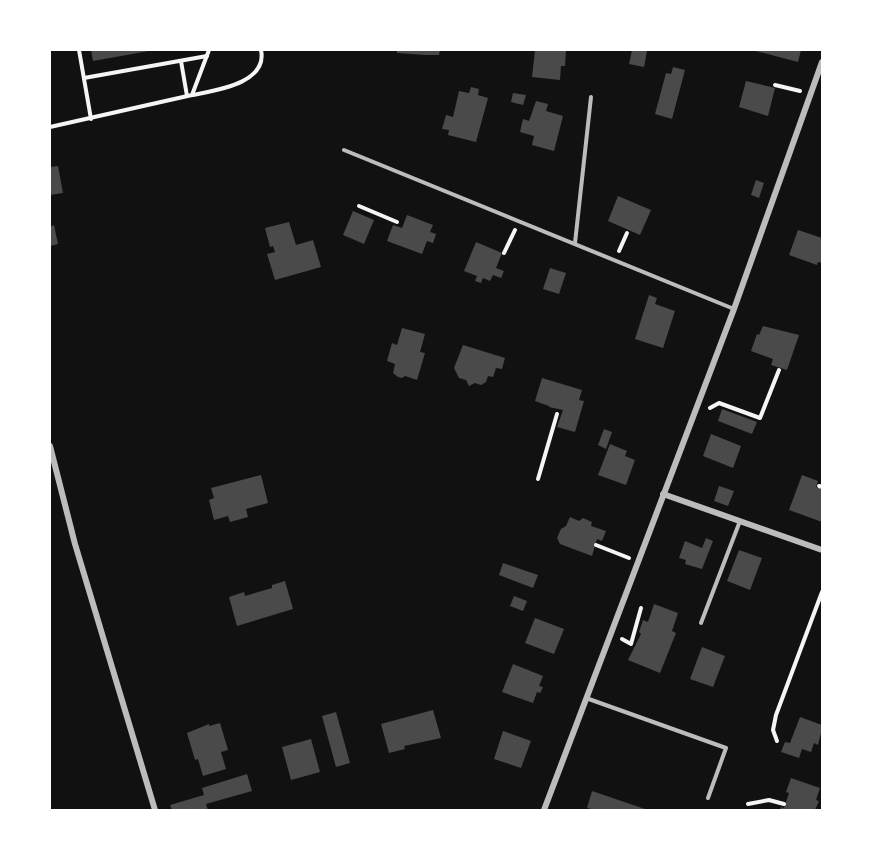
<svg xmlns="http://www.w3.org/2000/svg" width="872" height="860" font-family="Overpass,sans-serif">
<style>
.building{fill:#4a4a4a}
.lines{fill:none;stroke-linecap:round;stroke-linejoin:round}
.path{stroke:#f5f5f5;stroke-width:4}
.service{stroke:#bcbcbc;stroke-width:4}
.minor{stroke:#bcbcbc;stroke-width:6}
</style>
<rect width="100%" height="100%" fill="#111"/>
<g class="building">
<polygon points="91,50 149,50 149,51 93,61"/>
<polygon points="397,50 440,50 439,55 425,55 397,53"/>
<polygon points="535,50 566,50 565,66 561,66 560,80 532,77"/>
<polygon points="632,50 647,51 644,67 629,64"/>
<polygon points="752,50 801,50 798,62"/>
<polygon points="673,67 685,70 672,119 655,114 666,73 671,74"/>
<polygon points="746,81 775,88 768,116 739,107"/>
<polygon points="471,87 479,89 478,95 488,98 476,142 448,135 449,130 442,129 446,115 453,117 459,91 469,93"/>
<polygon points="513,93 526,95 523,105 511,102"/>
<polygon points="536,101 548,104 546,111 563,116 554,151 532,145 534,136 520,132 523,119 529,121"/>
<polygon points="58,166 63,193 50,195 50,167"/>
<polygon points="756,180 764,183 759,198 751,195"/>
<polygon points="618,196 651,210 640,235 608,221"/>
<polygon points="353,211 374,220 364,244 343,235"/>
<polygon points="407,215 433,225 430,232 436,234 433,243 427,241 422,254 387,241 393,225 402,228"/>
<polygon points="289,222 296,245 313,240 321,267 275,280 267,254 275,252 273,246 270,247 265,228"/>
<polygon points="54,225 58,244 50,246 50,227"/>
<polygon points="798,230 822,238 822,263 818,262 817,265 789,255"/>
<polygon points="476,242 502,253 496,268 504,271 501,278 493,275 490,281 483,278 481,283 475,281 477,276 464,271"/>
<polygon points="550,268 566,273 559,294 543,289"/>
<polygon points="649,295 657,298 655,304 675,311 663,348 635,339"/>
<polygon points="763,326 799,335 787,370 771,365 773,359 751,351 757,334 759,335"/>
<polygon points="402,328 425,334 420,352 425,353 417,380 405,376 402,378 398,377 393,373 395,364 387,361 392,343 397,345"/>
<polygon points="463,345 505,358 502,369 496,368 493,377 488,376 486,382 481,385 475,383 469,386 466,380 459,378 454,368"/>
<polygon points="542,378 582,390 579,400 584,401 575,432 557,427 563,410 549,407 549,406 535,401"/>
<polygon points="722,409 757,422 752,434 718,421"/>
<polygon points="604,429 612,432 606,449 598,445"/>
<polygon points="711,434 741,446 733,468 703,456"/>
<polygon points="610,444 627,451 625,456 635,460 626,485 598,475"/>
<polygon points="261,475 268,503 246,509 248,517 230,522 228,516 214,520 209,500 214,498 211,488"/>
<polygon points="802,475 818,481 816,487 822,489 822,522 789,510"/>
<polygon points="719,486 734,491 728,506 714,501"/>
<polygon points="570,517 579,521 583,518 592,522 591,526 606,531 602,541 597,539 592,556 560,544 557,538 561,529 566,526"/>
<polygon points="706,538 713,541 702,569 685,564 686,560 679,558 685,541 702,548"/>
<polygon points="739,550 762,558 750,590 727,581"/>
<polygon points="503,563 538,575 533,588 499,575"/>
<polygon points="285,581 293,609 237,626 229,597 244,592 245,596 272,588 272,585"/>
<polygon points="514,596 527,601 523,611 510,606"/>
<polygon points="654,604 678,613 672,631 676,633 660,673 628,660 641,634 639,632 643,620 648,622"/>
<polygon points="535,618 564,629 554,654 525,643"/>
<polygon points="702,647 725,656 713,687 690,679"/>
<polygon points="513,664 543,676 539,686 543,687 540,693 537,692 533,703 502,692"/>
<polygon points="433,710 441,738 404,746 405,749 389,753 381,724"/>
<polygon points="336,712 350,763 336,767 322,716"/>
<polygon points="800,717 822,725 822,729 818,745 814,743 811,752 802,749 799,758 781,752 785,742 790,743"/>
<polygon points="220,723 228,750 221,752 226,769 203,776 198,759 195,760 187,733 209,724 209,726"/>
<polygon points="503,731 531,741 521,768 494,759"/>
<polygon points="311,739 320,772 291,780 282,747"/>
<polygon points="247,774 252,791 206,804 208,810 172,810 170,805 204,795 202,788"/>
<polygon points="791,778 820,788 816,800 819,801 815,810 780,810 781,807 784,808 789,793 786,792"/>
<polygon points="592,791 648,810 595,810 587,808"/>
</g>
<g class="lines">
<g class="path">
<polyline points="79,50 91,119"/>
<polyline points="181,61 187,96"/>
<polyline points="84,78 207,56"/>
<polyline points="775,85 800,91"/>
<path d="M193,95C217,90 268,83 261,50"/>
<polyline points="50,127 192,95 209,50"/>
<polyline points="359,206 397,222"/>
<polyline points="619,251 627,233"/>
<polyline points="504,253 515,230"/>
<polyline points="710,408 719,403 760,418 779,370"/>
<polyline points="538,479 557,414"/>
<polyline points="819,486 822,487"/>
<polyline points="596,545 629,558"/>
<polyline points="622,639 631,644 641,608"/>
<polyline points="777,741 773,730 776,715 822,592"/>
<polyline points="748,804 769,800 784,804"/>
</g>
<g class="service">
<polyline points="344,150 734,309"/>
<polyline points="575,243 591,97"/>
<polyline points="701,623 740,521"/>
<polyline points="586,698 726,748 708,798"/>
</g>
<g class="minor">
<polyline points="50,446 75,544 155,810"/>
<polyline points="663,494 822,550"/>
<polyline points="544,810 734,309 822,62"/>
</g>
</g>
<rect width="872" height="860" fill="none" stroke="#ffffff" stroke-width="102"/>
</svg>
